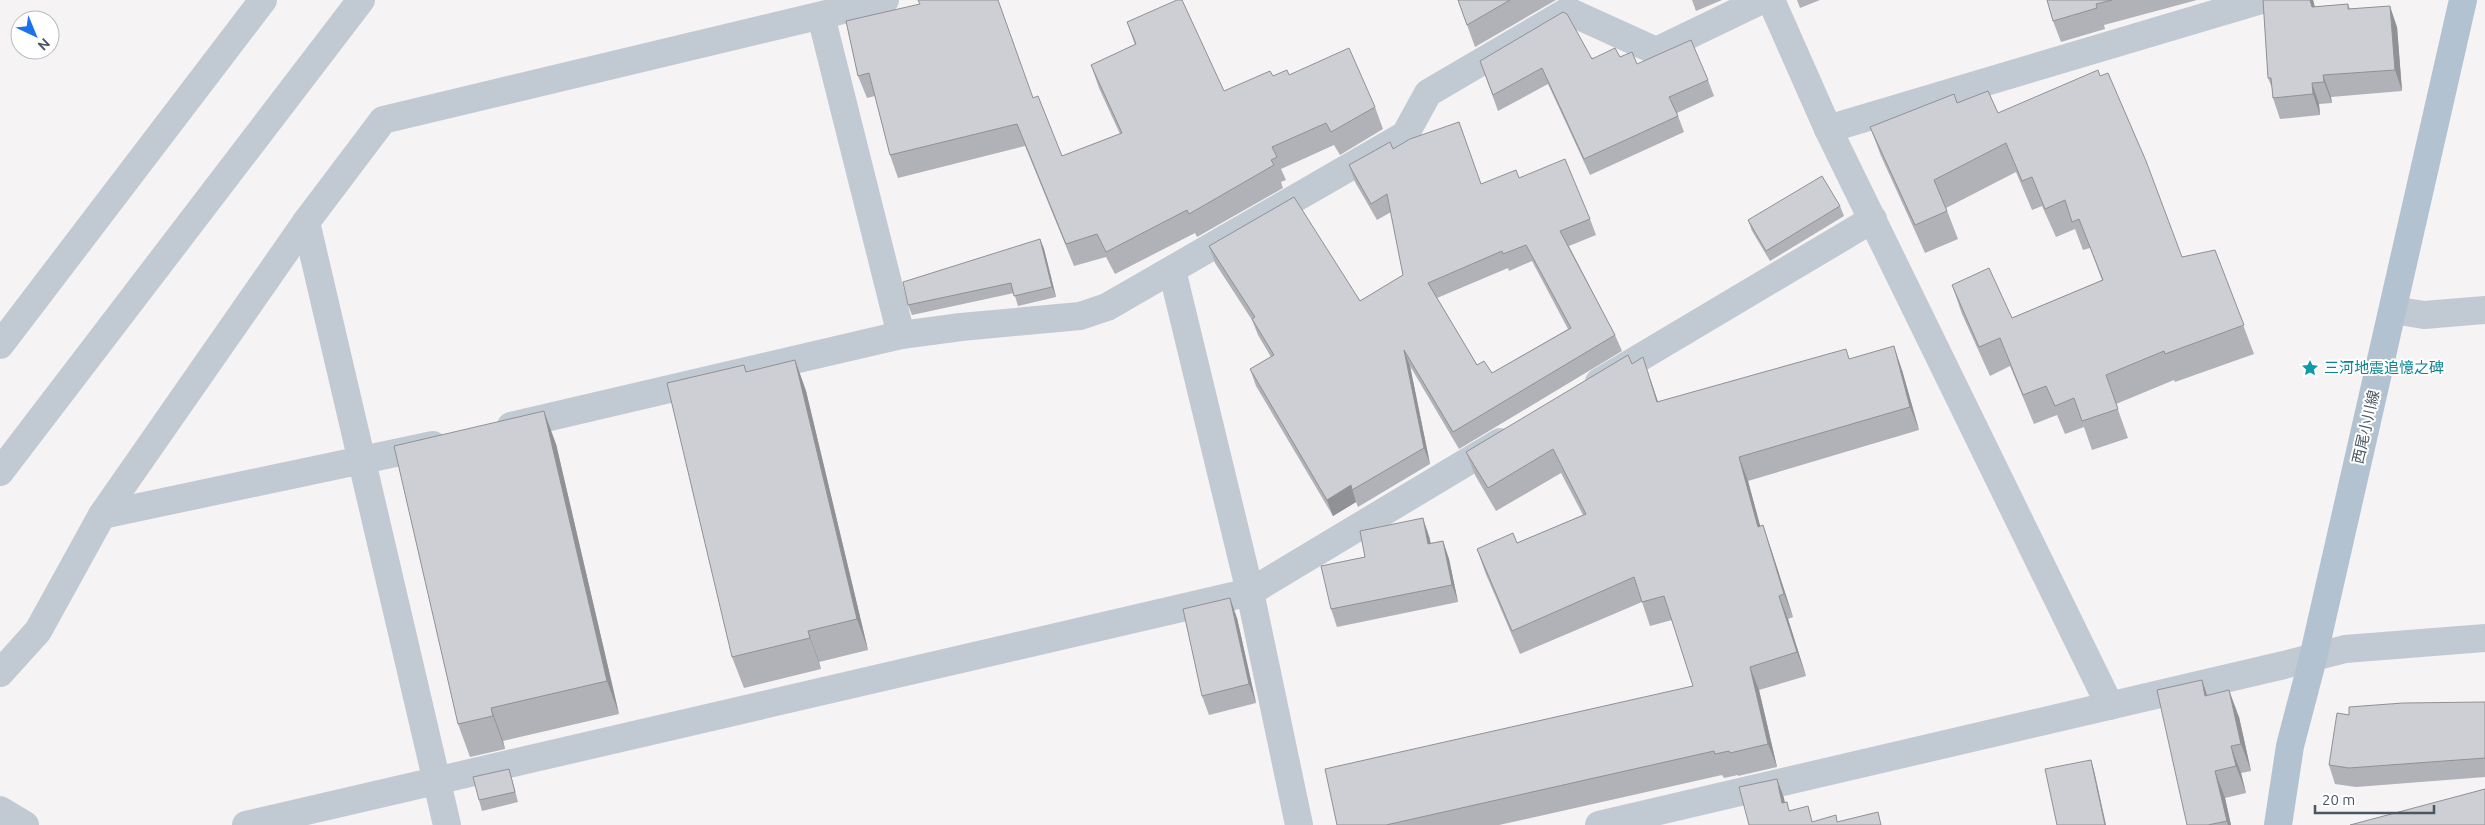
<svg xmlns="http://www.w3.org/2000/svg" width="2485" height="825" font-family="Ubuntu,'Noto Sans JP',sans-serif">
<style>
.lines{fill:none;stroke-linecap:round;stroke-linejoin:round}
.minor{stroke:#c1cad2;stroke-width:28}
.major{stroke:#b3c2d1;stroke-width:28}
.wall{fill:#b0b2b7;fill-rule:evenodd}
.shaded-wall{fill:#909195}
.building{fill:#cdcfd5;stroke:#909195;fill-rule:evenodd}
.labels{text-anchor:middle;stroke-width:4;stroke-linejoin:round;paint-order:stroke}
.culture-label{font-size:15px;fill:#0d838f;stroke:#fff;text-anchor:start}
.street-label{font-size:15px;fill:#4a5661;stroke:#fff}
</style>
<rect width="100%" height="100%" fill="#f5f3f3"/>
<g class="lines">
<g class="minor">
<polyline points="1771,0 1828,129 2110,706"/>
<polyline points="821,16 901,335"/>
<polyline points="1828,129 2261,0"/>
<polyline points="306,222 447,825"/>
<polyline points="1172,270 1250,592 1299,825"/>
<polyline points="2393,310 2424,315 2485,310"/>
<polyline points="0,345 263,0"/>
<polyline points="1599,382 1873,219"/>
<polyline points="511,426 901,335 961,327 1080,316 1107,307 1405,135 1428,93 1568,11 1656,51 1762,0"/>
<polyline points="0,472 361,0"/>
<polyline points="102,515 433,445"/>
<polyline points="0,673 38,631 102,515 306,222 383,120 885,0"/>
<polyline points="0,810 25,825"/>
<polyline points="246,825 1250,592 1500,442"/>
<polyline points="1599,825 2284,665 2345,649 2485,638"/>
</g>
<polyline class="major" points="2278,825 2290,746 2313,658 2463,0"/>
</g>
<g class="wall">
<polygon points="1458,0 1556,0 1475,47"/>
<polygon points="1692,0 1722,0 1696,11"/>
<polygon points="1797,0 1820,0 1800,8"/>
<polygon points="2047,0 2197,0 2104,25 2105,29 2061,42 2053,21"/>
<polygon points="2263,0 2313,0 2315,7 2348,4 2350,9 2397,27 2402,91 2331,97 2332,103 2319,104 2320,115 2280,119 2273,98 2272,88 2268,78"/>
<polygon points="846,21 1033,98 1062,156 1120,134 1099,88 1091,65 1135,45 1127,22 1224,91 1273,76 1289,75 1375,107 1383,129 1340,155 1334,145 1281,169 1286,180 1281,182 1283,188 1197,237 1195,233 1115,274 1106,257 1074,266 1025,146 898,178 890,155 875,96 867,98 858,76"/>
<polygon points="1620,57 1637,64 1708,80 1714,96 1677,113 1684,132 1590,175 1548,84 1498,111 1480,61"/>
<polygon points="1957,103 1998,113 2182,257 2215,250 2254,354 2175,382 2174,380 2116,404 2128,438 2092,450 2084,427 2065,434 2057,415 2034,424 2010,366 1990,376 1962,314 1952,285 2012,318 2102,280 2090,248 2083,250 2075,229 2056,237 2042,206 2032,210 2016,172 1946,208 1958,239 1925,253 1881,156 1870,127"/>
<path d="M1393,149L1481,184L1519,178L1590,219L1596,235L1569,246L1615,335L1622,351L1459,449L1410,366L1430,464L1358,507L1356,502L1333,516L1256,386L1250,369L1271,357L1258,335L1252,320L1215,263L1209,246L1360,301L1403,275L1391,212L1377,220L1355,182L1349,165ZM1532,261L1568,329L1492,373L1477,365L1437,298L1508,268L1509,271Z"/>
<polygon points="1840,206 1844,216 1770,261 1752,231 1748,220"/>
<polygon points="1040,239 1044,249 1056,297 1018,306 1014,293 912,315 908,305"/>
<polygon points="1850,359 1902,370 1919,430 1748,481 1760,526 1763,525 1771,549 1793,617 1788,619 1806,676 1759,690 1777,767 1738,776 1738,775 1724,778 1722,775 1499,825 1337,825 1693,686 1672,620 1650,626 1642,602 1520,654 1485,572 1477,549 1517,543 1583,515 1561,473 1496,511 1475,475 1466,452 1632,364 1651,381 1658,402"/>
<polygon points="795,360 806,391 868,650 819,662 821,669 744,688 732,657 747,372"/>
<polygon points="556,444 619,714 503,741 505,749 470,757 458,724"/>
<polygon points="1429,536 1431,543 1443,541 1449,559 1458,602 1337,627 1331,609 1365,557"/>
<polygon points="1237,618 1256,703 1209,715 1202,696"/>
<polygon points="2202,680 2207,696 2239,717 2251,771 2241,773 2246,793 2225,798 2231,825 2187,825"/>
<polygon points="2485,702 2485,777 2356,787 2335,784 2329,765 2349,715"/>
<polygon points="509,769 512,779 518,802 482,811 479,800"/>
</g>
<g class="shaded-wall">
<polygon points="2310,0 2313,0 2320,28 2312,7"/>
<polygon points="2390,6 2397,27 2402,91 2395,70"/>
<polygon points="2323,75 2331,97 2332,103 2324,82"/>
<polygon points="2312,83 2319,104 2320,115 2313,94"/>
<polygon points="1040,239 1044,249 1056,297 1052,287"/>
<polygon points="1894,346 1902,370 1919,430 1910,407"/>
<polygon points="1404,350 1410,366 1430,464 1424,448"/>
<polygon points="1643,357 1666,426 1657,402"/>
<polygon points="795,360 806,391 868,650 857,619"/>
<polygon points="544,411 556,444 619,714 607,681"/>
<polygon points="1739,457 1748,481 1767,551 1758,527"/>
<polygon points="1351,485 1356,502 1333,516 1327,500"/>
<polygon points="1423,518 1429,536 1434,562 1428,544"/>
<polygon points="1763,525 1771,549 1793,617 1784,594"/>
<polygon points="1443,541 1449,559 1458,602 1452,585"/>
<polygon points="1779,596 1788,619 1806,676 1797,652"/>
<polygon points="1230,598 1237,618 1256,703 1249,684"/>
<polygon points="808,631 819,662 821,669 810,638"/>
<polygon points="1750,667 1759,690 1777,767 1768,744"/>
<polygon points="2202,680 2211,707 2205,696"/>
<polygon points="2229,690 2239,717 2251,771 2241,744"/>
<polygon points="491,708 503,741 505,749 493,716"/>
<polygon points="2231,746 2241,773 2246,793 2236,766"/>
<polygon points="2091,760 2094,770 2106,825 2105,825"/>
<polygon points="2215,771 2225,798 2231,825 2228,825 2227,821"/>
<polygon points="1777,779 1784,798 1789,823 1782,803"/>
</g>
<g class="building">
<polygon points="918,0 998,0 1033,98 1038,96 1062,156 1122,133 1091,65 1136,44 1127,22 1177,0 1182,0 1224,91 1270,71 1273,76 1287,70 1289,75 1349,48 1375,107 1331,132 1326,123 1272,147 1277,157 1271,160 1274,165 1189,214 1187,210 1106,252 1097,234 1066,244 1017,124 890,155 869,73 858,76 846,21 920,4"/>
<polygon points="1458,0 1510,0 1467,25"/>
<polygon points="2047,0 2112,0 2096,4 2097,8 2053,21"/>
<polygon points="2263,0 2310,0 2312,7 2348,4 2348,9 2390,6 2395,70 2323,75 2324,82 2312,83 2313,94 2273,98 2271,78 2268,78"/>
<polygon points="1563,12 1567,14 1592,59 1615,48 1620,57 1632,52 1637,64 1691,40 1708,80 1669,97 1678,116 1584,159 1542,68 1493,95 1480,61"/>
<polygon points="2098,70 2100,76 2108,73 2146,161 2182,257 2215,250 2244,325 2165,354 2164,351 2106,375 2118,409 2082,421 2074,398 2055,406 2046,386 2023,395 2000,338 1979,347 1952,285 1989,268 2012,318 2103,280 2079,219 2072,222 2065,200 2045,209 2032,177 2022,181 2006,143 1934,180 1947,211 1915,225 1870,127 1954,94 1957,103 1988,91 1998,113"/>
<path d="M1459,122L1481,184L1516,170L1519,178L1565,159L1590,219L1560,231L1615,335L1453,432L1404,350L1424,448L1352,490L1351,485L1327,500L1250,369L1274,355L1252,319L1255,317L1209,246L1294,197L1360,301L1403,275L1387,194L1371,204L1349,165L1390,142L1393,149L1410,139ZM1526,245L1571,328L1492,373L1484,361L1477,365L1428,283L1502,251L1503,254Z"/>
<polygon points="1822,176 1840,206 1766,251 1748,220"/>
<polygon points="1040,239 1052,287 1014,296 1011,283 908,305 903,282"/>
<polygon points="1894,346 1910,407 1739,457 1758,527 1763,525 1784,594 1779,596 1797,652 1750,667 1768,744 1730,753 1729,751 1715,754 1714,751 1386,825 1337,825 1325,769 1693,686 1664,596 1642,602 1634,577 1512,631 1477,549 1513,533 1517,543 1586,514 1553,449 1488,488 1466,452 1628,355 1632,364 1643,357 1657,402 1846,349 1849,359"/>
<polygon points="795,360 857,619 808,631 810,638 732,657 667,383 744,365 746,372"/>
<polygon points="544,411 607,681 491,708 493,716 458,724 394,446"/>
<polygon points="1423,518 1428,544 1443,541 1452,585 1331,609 1321,566 1365,557 1360,531"/>
<polygon points="1230,598 1249,684 1202,696 1183,609"/>
<polygon points="2202,680 2205,696 2229,690 2241,744 2231,746 2236,766 2215,771 2227,821 2208,825 2187,825 2157,690"/>
<polygon points="2485,702 2485,758 2349,768 2329,765 2337,713 2349,715 2349,707 2403,703"/>
<polygon points="2091,760 2105,825 2057,825 2045,769"/>
<polygon points="509,769 515,792 479,800 473,777"/>
<polygon points="1777,779 1782,803 1787,802 1789,811 1808,806 1812,822 1836,815 1837,822 1878,812 1881,825 1749,825 1739,787"/>
<polygon points="2485,789 2485,825 2350,825"/>
</g>
<defs>
<g id="sight-bare" transform="scale(1.35)"><path d="M0-6L1.8-2.2L6-1.7L2.9 1.2L3.7 5.4L0 3.3L-3.7 5.4L-2.9 1.2L-6-1.7L-1.8-2.2Z" fill="#0f9aa8" stroke="#fff" stroke-width="2.5" paint-order="stroke"/></g>
</defs>
<g fill-rule="evenodd">
<use href="#sight-bare" x="2310" y="368"/>
</g>
<g class="labels">
<g class="culture-label">
<text x="2324" y="373">三河地震追憶之碑</text>
</g>
<g class="street-label">
<text transform="translate(2366 427) rotate(-77)" y="5">西尾小川線</text>
</g>
</g>
<g transform="translate(35 35) rotate(136)"><circle r="24" fill="#ffffff" stroke="#b7bbc0"/>
<path d="M0-4L9 19L0 12L-9 19Z" fill="#1a73e8"/>
<text y="-8" font-size="14" font-weight="bold" text-anchor="middle" fill="#4a5661">N</text>
</g>
<path d="M2315 805v8h119v-8" fill="none" stroke="#4a5661" stroke-width="2.5"/>
<text x="2322" y="805" font-size="15" fill="#4a5661" stroke="#ffffff" stroke-width="4" paint-order="stroke">20 m</text>
</svg>
